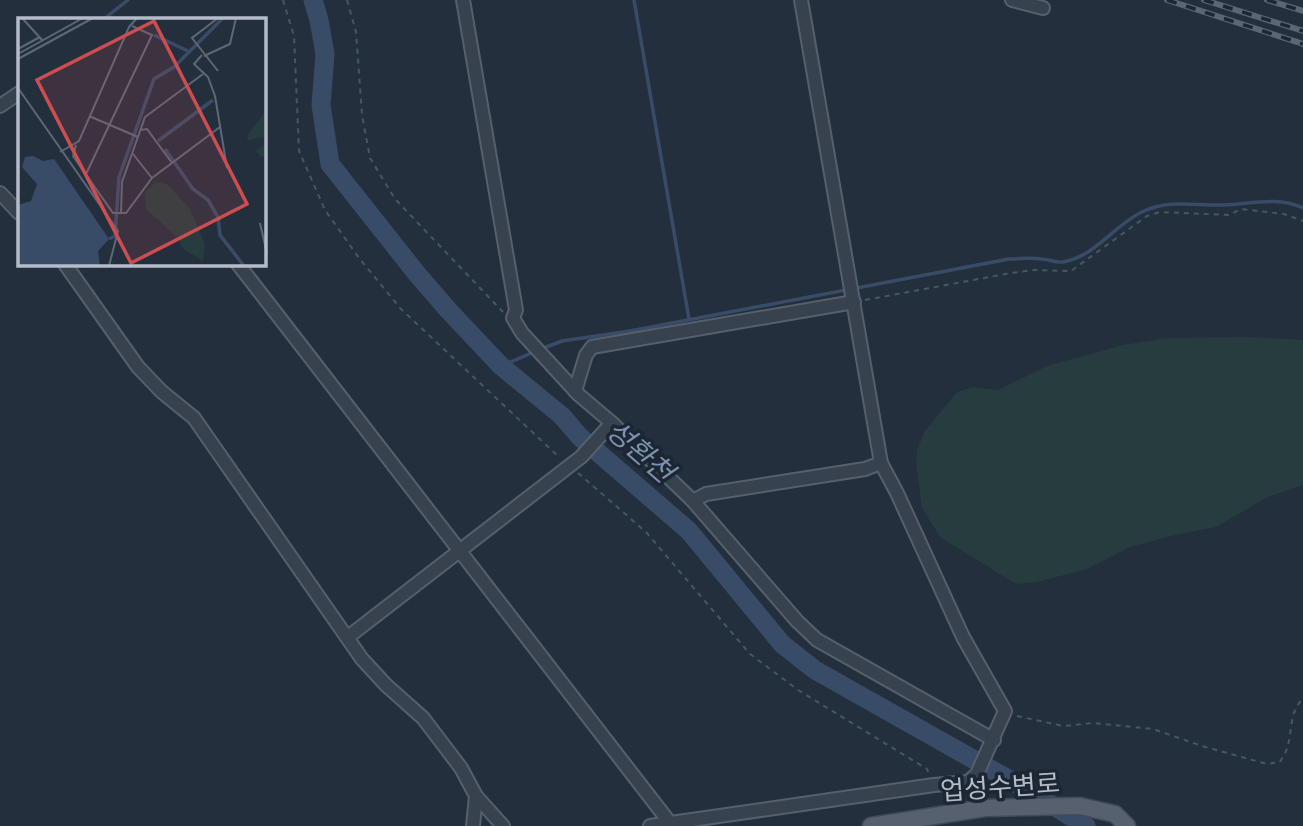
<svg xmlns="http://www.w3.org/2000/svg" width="1303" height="826" font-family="'Alegreya Sans','Noto Sans KR',sans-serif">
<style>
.green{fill:#263c3f}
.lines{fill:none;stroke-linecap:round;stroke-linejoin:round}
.stream{stroke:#394c67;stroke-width:3.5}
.river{stroke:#394c67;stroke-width:19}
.minor-casing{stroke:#565f6c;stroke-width:16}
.major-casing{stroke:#414a57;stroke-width:19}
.path{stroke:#44595c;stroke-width:2;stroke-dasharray:5 5;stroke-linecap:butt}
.minor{stroke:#38414e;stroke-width:12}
.major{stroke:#56606e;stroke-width:16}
.rail-casing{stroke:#5a6575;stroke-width:6}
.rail{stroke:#1d2633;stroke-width:3.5;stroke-dasharray:10;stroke-linecap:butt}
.labels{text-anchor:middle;stroke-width:7;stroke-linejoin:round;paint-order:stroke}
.street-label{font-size:26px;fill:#b4bcc9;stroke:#1d2633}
.water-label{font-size:28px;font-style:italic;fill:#7c92b1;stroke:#1d2633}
.inset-river{fill:none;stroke:#394c67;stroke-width:3.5}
.inset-road{fill:none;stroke:#5e6776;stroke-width:2}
.view{fill:#ce4d50;fill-opacity:0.15;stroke:#ce4d50;stroke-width:3.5}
.inset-edge{fill:none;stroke:#b4bcc9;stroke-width:3.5}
</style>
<rect width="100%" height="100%" fill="#242f3e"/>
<polygon class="green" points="1247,337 1303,340 1303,485 1268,497 1216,527 1175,535 1130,547 1087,569 1037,582 1016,584 940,537 922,507 916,463 917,450 925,431 956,393 972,387 998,390 1047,366 1123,345 1166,338"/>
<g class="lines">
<g class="stream">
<polyline points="634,0 689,319"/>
<polyline points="104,19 128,0"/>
<path d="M541,349L562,341L630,331L1009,259C1020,259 1031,257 1041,259C1048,259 1056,263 1063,262C1095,257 1116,223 1144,211C1170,199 1196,206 1224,205C1251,204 1277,196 1303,208"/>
<polyline points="501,366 534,352"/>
</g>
<polyline class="river" points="313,0 319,20 325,54 321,105 330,164 417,274 450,312 501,366 562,416 580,437 689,531 782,644 815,670 1026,789 1086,826"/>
<g class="minor-casing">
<g id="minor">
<polyline points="463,0 516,310 513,318 522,333 579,395 612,423 693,501 797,621 817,640 994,740"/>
<polyline points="1012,0 1043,8"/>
<polyline points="0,106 19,93"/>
<polyline points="0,193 19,213"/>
<polyline points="65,264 138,367 162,392 194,418 362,659 386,685 423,718 461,768 476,796 473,826"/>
<polyline points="238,264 670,823"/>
<polyline points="575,391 586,355 592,347 854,302"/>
<polyline points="693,501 706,494 865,469 881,463"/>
<polyline points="348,637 581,457 612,423"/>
<polyline points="476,796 503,826"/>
<polyline points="650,826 934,785 968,782 977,774 1005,711 963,637 897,493 881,463 801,0"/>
</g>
</g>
<g class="major-casing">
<polyline id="major" points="871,826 985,808 1080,806 1115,814 1127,826"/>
</g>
<g class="path">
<polyline points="283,0 294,36 299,151 325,210 359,258 401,309 560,458"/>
<polyline points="347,0 356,32 362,115 370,158 395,199 503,312"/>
<polyline points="865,300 1011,273 1034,270 1071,271 1147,216 1160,212 1229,215 1241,209 1284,214 1303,221"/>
<polyline points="578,473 646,532 750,654 798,690 927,769 929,774"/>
<path d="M1017,716L1063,726L1092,723L1153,729L1202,746L1267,764L1280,762C1283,756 1287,751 1288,745C1292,730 1290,710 1303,699"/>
</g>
<use href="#minor" class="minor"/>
<use href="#major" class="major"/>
<g class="rail-casing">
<g id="rail">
<polyline points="1167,0 1303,44"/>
<polyline points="1204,0 1303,31"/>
<polyline points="1267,0 1303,11"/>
</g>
</g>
<use href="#rail" class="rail"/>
</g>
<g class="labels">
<g class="street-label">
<text transform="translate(1000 787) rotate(-4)" y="9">업성수변로</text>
</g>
<g class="water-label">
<text transform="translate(640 451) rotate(41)" y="10">성환천</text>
</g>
</g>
<g transform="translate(18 18)">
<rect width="248" height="248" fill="#242f3e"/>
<path d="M248,92V138L243,139L238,133L247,125L245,119L230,122L229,118ZM138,164L149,166L172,191L187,226L185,243L164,230L161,221L128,191L127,174Z" fill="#263c3f"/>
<path d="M15,138L25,143L36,141L91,221L80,233L82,248H0V187L13,183L19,166L4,149L7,139Z" fill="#394c67"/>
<path class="inset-river" d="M136,17L170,33M140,123L195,82M147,131L175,171L190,182L200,199L202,217L226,248M91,221L97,218L101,159L136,61L156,49L205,0"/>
<path class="inset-road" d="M4,0L25,23M200,0L174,20L200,53M0,31L22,19M0,36L65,0M184,37L176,46L190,59L197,78L209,150M186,38L212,26L218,0M0,41L75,0M0,70L100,213L91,248M71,98L120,119M122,112L129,111L154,145M58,127L55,138L95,195H108L134,160L202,109M42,134L61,123L111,9L119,0M115,136L134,160M68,156L134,17L114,8M103,196L104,164L127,99L185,56M242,205L249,236"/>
<path class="view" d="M136,3L229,186L113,245L19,62Z"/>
<rect width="248" height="248" class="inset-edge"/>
</g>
</svg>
